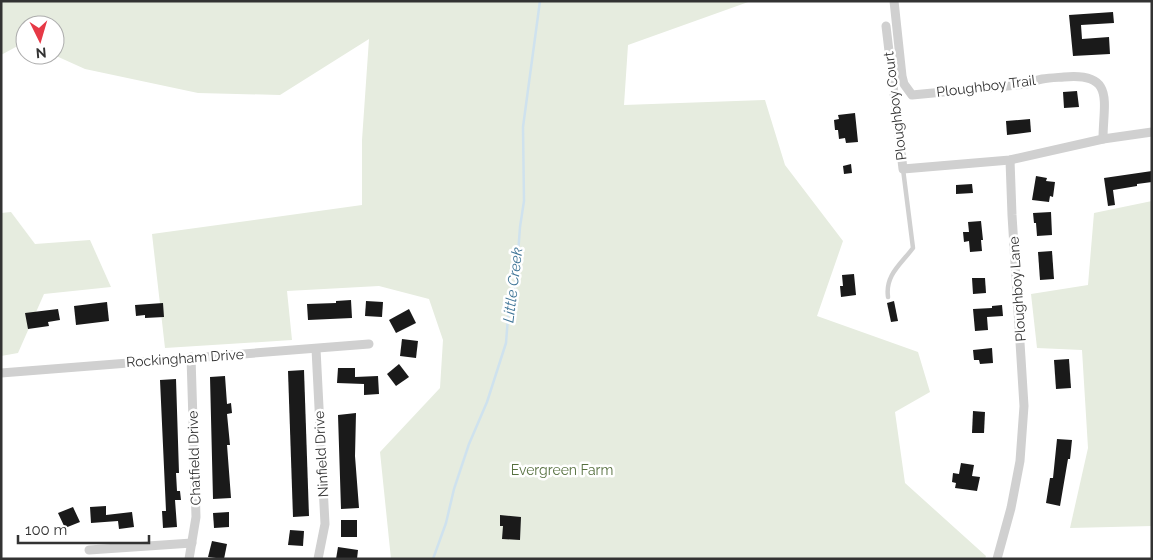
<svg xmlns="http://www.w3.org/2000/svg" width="1153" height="560" font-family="Raleway,sans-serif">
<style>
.green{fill:#e6ecdf}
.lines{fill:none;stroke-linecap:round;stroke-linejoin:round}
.stream{stroke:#cfe2ee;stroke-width:2.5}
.building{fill:#1a1a1a}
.lane{stroke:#d0d0d0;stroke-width:4.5}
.street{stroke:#d0d0d0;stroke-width:9}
.labels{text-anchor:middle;stroke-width:5;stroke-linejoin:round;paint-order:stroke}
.street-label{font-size:14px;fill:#333;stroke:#fff}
.park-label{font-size:14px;fill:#56703f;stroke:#fff}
.water-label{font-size:15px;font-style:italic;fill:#3f7597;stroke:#fff}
</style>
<rect width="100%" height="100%" fill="#fff"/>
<g class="green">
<polygon points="1,1 751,1 628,45 624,105 765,100 785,165 843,241 817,316 918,352 930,392 895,412 905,483 986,556 985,559 391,559 380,452 440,388 443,340 429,299 379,286 287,291 292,340 165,348 152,234 362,205 362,140 369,39 280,95 198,93 85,69 54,55 55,25 25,25 25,42 1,55"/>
<polygon points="1152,201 1152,526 1070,528 1088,448 1082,350 1037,348 1031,294 1088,285 1094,213"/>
<polygon points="11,212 35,244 90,240 111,287 44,294 18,353 1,356 1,213"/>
</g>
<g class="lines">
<polyline class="stream" points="433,559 446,523 454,489 469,444 487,402 506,343 509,304 515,285 517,268 520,227 524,201 523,127 540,1"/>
</g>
<g class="building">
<polygon points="1113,12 1114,23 1081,25 1082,39 1109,37 1110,54 1073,56 1069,15"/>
<polygon points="1077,91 1079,107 1064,108 1063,92"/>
<polygon points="855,113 858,142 846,143 845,138 839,139 838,130 835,130 834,120 839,119 838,115"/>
<polygon points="1030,119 1031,132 1007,135 1006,121"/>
<polygon points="851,164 852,173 844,174 843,166"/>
<polygon points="1152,171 1152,182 1137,184 1137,186 1113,190 1115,205 1108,206 1104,178"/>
<polygon points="1036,176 1047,178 1046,181 1055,182 1053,197 1050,196 1049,202 1032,200"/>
<polygon points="972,184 973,193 956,194 956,185"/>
<polygon points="1051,212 1052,235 1037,236 1036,223 1034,223 1033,213"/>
<polygon points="981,221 983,240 981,240 982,251 970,252 969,241 964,242 963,232 969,232 968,222"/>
<polygon points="1052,251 1054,279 1040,280 1038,252"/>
<polygon points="854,274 856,295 841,297 840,286 843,286 842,275"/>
<polygon points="972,278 985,278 986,293 973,294"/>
<polygon points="351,300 352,318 308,320 307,304 336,303 336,301"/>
<polygon points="366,301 383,302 382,317 365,316"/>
<polygon points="894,301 898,321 891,322 887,303"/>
<polygon points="107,302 109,321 76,325 74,306"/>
<polygon points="163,303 164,317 145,318 145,315 136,316 135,305"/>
<polygon points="1002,305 1003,316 987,317 988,330 975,331 973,309 992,308 992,306"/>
<polygon points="58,309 60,320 48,322 49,326 28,329 25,313"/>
<polygon points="409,309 416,323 396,333 389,320"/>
<polygon points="402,339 418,341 416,358 400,356"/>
<polygon points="992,348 993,363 980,364 979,360 974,360 973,350"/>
<polygon points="1069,359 1071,388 1056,389 1054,360"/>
<polygon points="399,364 409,377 396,386 387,374"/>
<polygon points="338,368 355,368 355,377 378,376 379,394 364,395 364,384 337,383"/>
<polygon points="304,370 309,516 293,517 288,371"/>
<polygon points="225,376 227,404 231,403 232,413 227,414 230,445 227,445 231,498 213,499 210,377"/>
<polygon points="176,379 179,473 176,473 177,491 180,491 181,500 175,500 177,527 163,528 162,511 166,511 160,380"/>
<polygon points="973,411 985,412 984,433 972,433"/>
<polygon points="356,413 355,456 359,508 341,509 338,415"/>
<polygon points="1057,439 1072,440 1070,459 1068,459 1060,506 1046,503 1050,478 1053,478"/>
<polygon points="961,463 974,465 972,476 980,477 977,491 955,488 956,483 952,482 953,473 959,474"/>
<polygon points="106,506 106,515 132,512 134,527 119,529 118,521 91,523 90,507"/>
<polygon points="73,507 80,522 65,528 58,513"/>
<polygon points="229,512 229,527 214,528 213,513"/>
<polygon points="500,515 521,517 520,540 502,539 503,526 500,526"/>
<rect x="341" y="520" width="16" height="17"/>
<polygon points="290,530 304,531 303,546 288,545"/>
<polygon points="212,541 227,544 224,559 208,557"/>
<polygon points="338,547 358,550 357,559 336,559"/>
</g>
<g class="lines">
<path class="lane" d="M888,297C885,275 901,264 913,248L903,169"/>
<g class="street">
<path d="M894,1L902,76L904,84L912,95L1027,84C1038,78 1051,78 1064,77C1116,72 1103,103 1103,139"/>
<polyline points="886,26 903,169 1010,160 1103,139 1152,132"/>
<polyline points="316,349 325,524 318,559"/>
<polyline points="1,373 369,344"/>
<polyline points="89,550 192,543"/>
<polyline points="189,559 196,517 191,357"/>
<polyline points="997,559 1011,508 1020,461 1024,406 1012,215 1010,160"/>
</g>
</g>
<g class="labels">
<g class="street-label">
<text transform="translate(986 86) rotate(-7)" y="5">Ploughboy Trail</text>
<text transform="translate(895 106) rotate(-97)" y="5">Ploughboy Court</text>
<text transform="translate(1017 289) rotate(-94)" y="5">Ploughboy Lane</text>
<text transform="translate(185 358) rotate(-4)" y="5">Rockingham Drive</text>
<text transform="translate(321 454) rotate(-93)" y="5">Ninfield Drive</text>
<text transform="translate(194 458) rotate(-92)" y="5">Chatfield Drive</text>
</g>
<g class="park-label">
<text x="562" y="475">Evergreen Farm</text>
</g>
<g class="water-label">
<text transform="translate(513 285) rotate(-83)" y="5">Little Creek</text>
</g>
</g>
<rect width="1153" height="560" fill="none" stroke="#333333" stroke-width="5"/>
<g transform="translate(40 40) rotate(175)"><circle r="24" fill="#ffffff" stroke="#adadad"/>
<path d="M0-4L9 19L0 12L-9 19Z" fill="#e63946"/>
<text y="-8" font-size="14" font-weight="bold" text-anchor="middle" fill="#333333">N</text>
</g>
<path d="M18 535v8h131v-8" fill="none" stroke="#333333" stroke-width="2.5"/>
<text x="25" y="535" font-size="15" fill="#333333" stroke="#ffffff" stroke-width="4" paint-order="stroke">100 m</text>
</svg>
